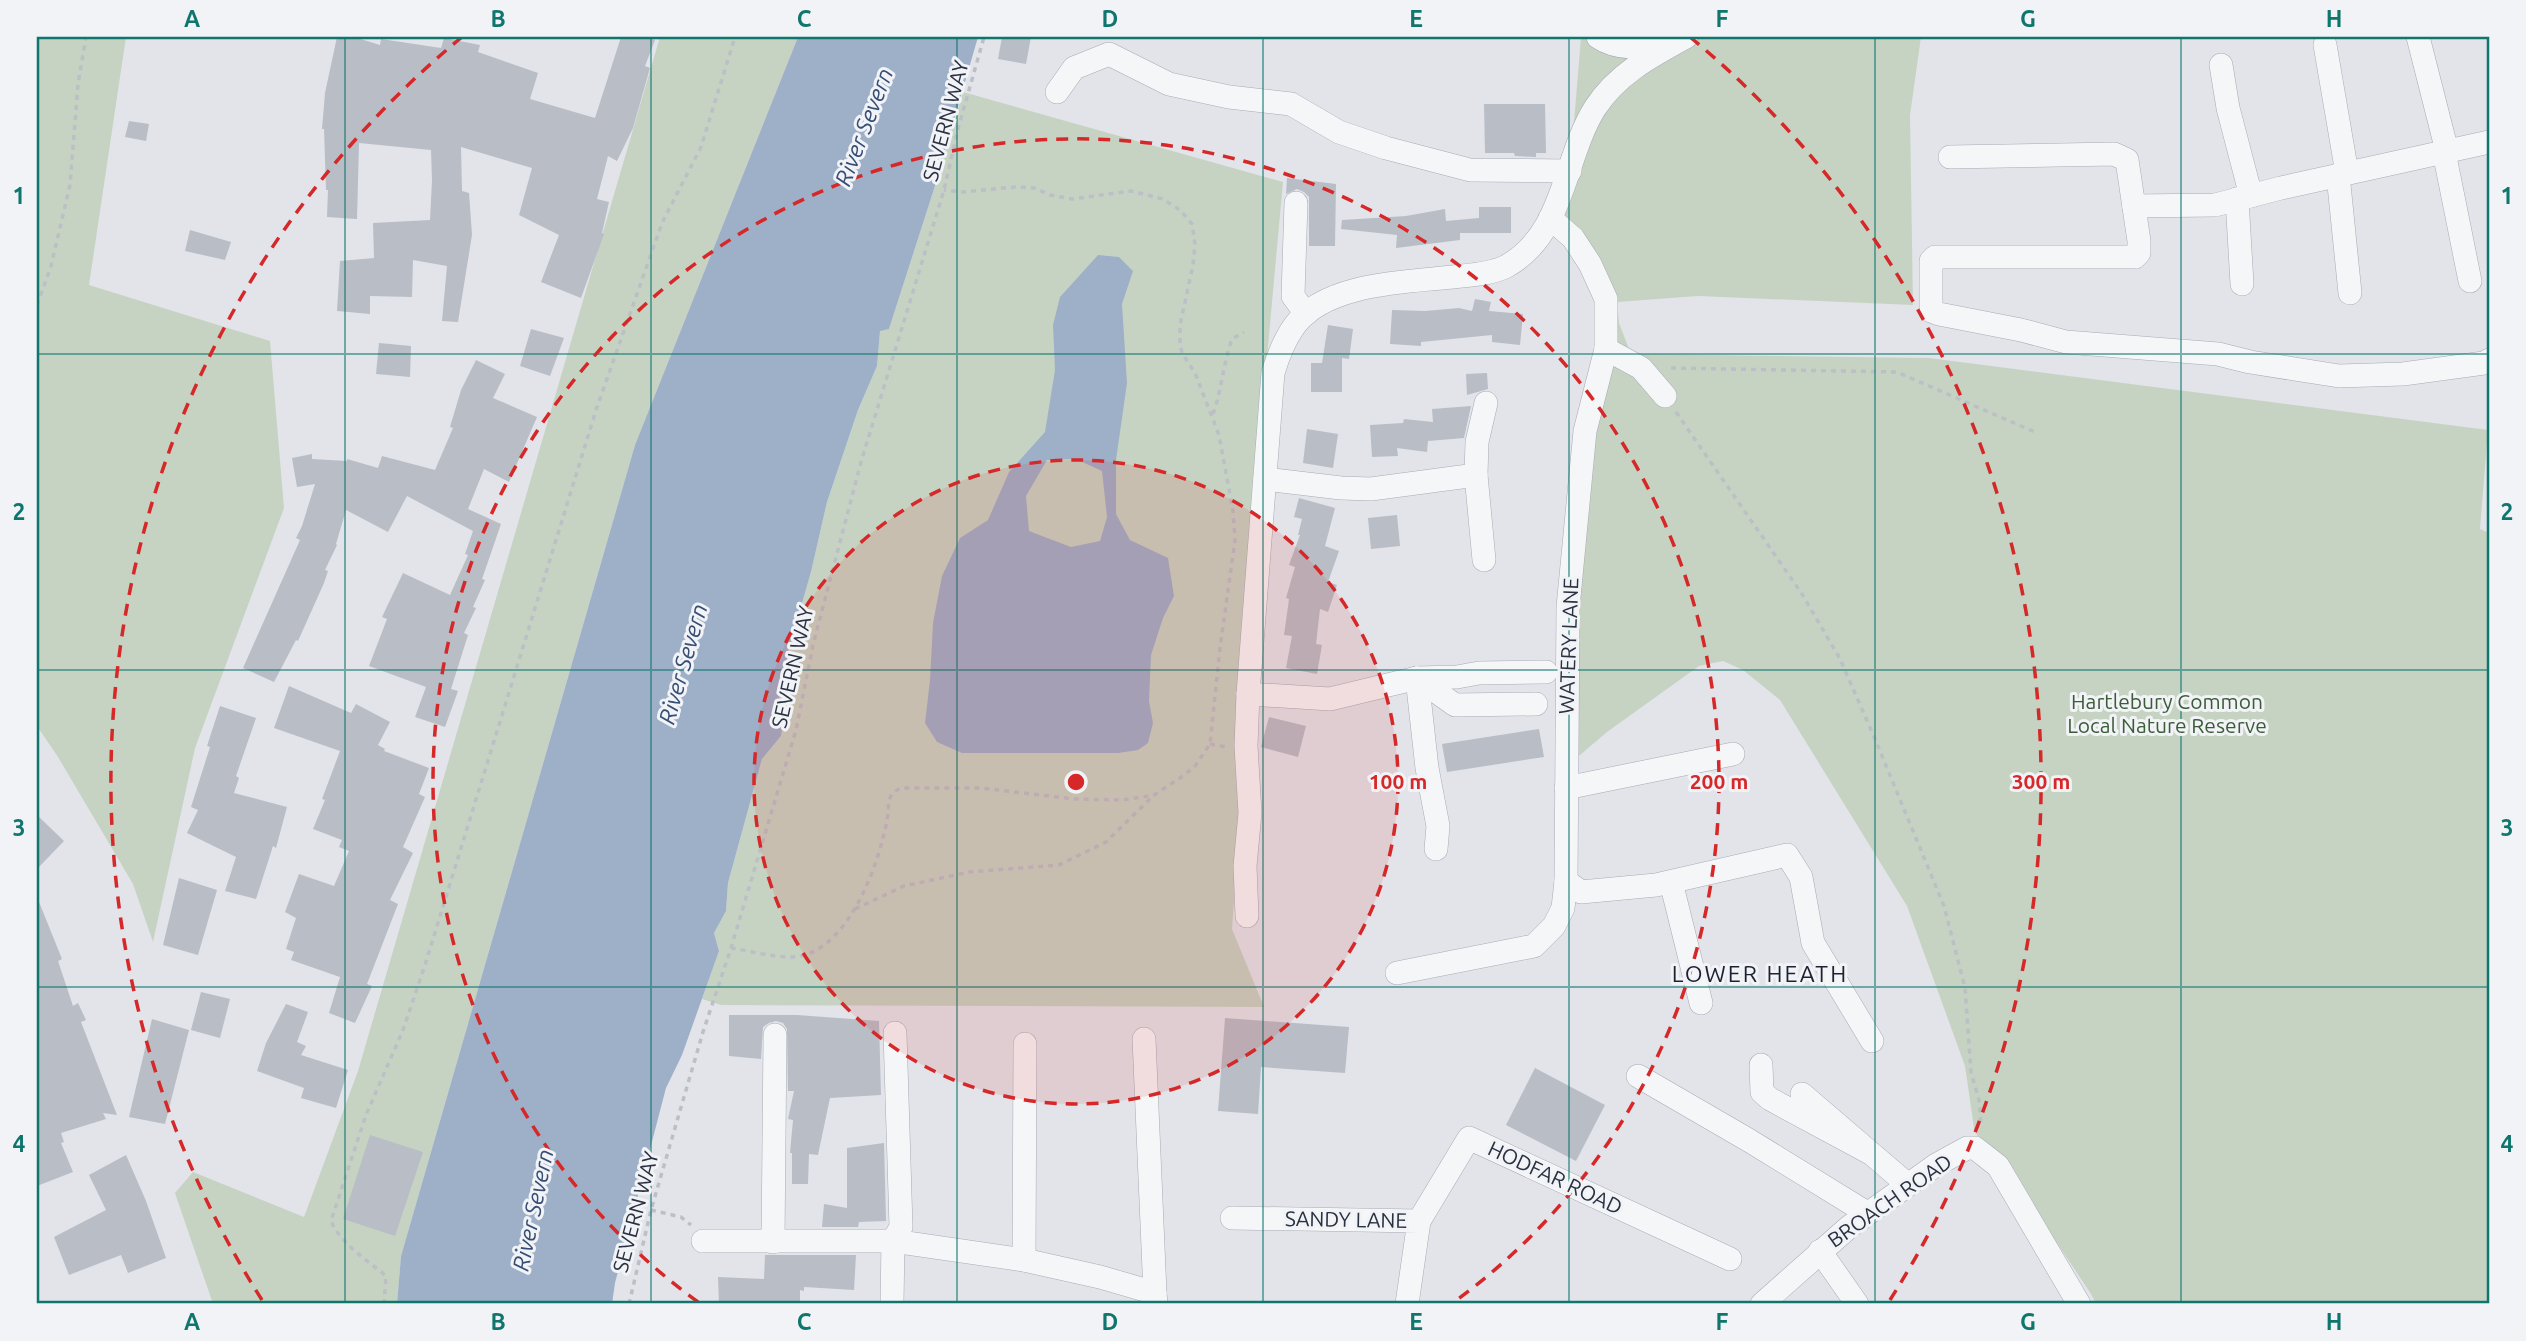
<svg xmlns="http://www.w3.org/2000/svg" width="2526" height="1341" font-family="Ubuntu,sans-serif">
<style>
.green{fill:#c6d3c3}
.water{fill:#9eb0c8;fill-rule:evenodd}
.building{fill:#b9bdc6}
.lines{fill:none;stroke-linecap:round;stroke-linejoin:round}
.minor-casing{stroke:#a7abb4;stroke-width:24}
.path{stroke:#bcbfc5;stroke-width:3.5;stroke-dasharray:5 5;stroke-linecap:butt}
.minor{stroke:#f5f6f8;stroke-width:23}
.grid{fill:none;stroke:#0f766e;stroke-width:2;stroke-opacity:0.55}
.ring{fill:none;stroke:#d62828;stroke-width:3.5;stroke-dasharray:12 9}
.labels{text-anchor:middle;stroke-width:6;stroke-linejoin:round;paint-order:stroke}
.street-label{font-size:21px;fill:#2a3141;stroke:#f1f3f7}
.park-label{font-size:21px;fill:#3c5c38;stroke:#f1f3f7}
.water-label{font-size:23px;font-style:italic;fill:#364d74;stroke:#f1f3f7}
.neighbourhood-label{font-size:23px;letter-spacing:2px;fill:#1d2232;stroke:#f1f3f7}
.centre{fill:#d62828;stroke:#f1f3f7;stroke-width:3.5}
.ring-label{font-size:21px;text-anchor:middle;font-weight:bold;fill:#d62828;stroke:#f1f3f7;stroke-width:6;stroke-linejoin:round;paint-order:stroke}
.neatline{fill:none;stroke:#0f766e;stroke-width:2.5}
.grid-label{font-size:23px;text-anchor:middle;font-weight:bold;fill:#0f766e}
</style>
<rect width="100%" height="100%" fill="#e2e4ea"/>
<g class="green">
<polygon points="37,37 126,37 89,285 270,341 284,508 195,748 153,942 133,884 58,757 37,726"/>
<polygon points="660,37 798,37 635,445 401,1256 397,1304 213,1304 175,1193 193,1172 304,1217 358,1071"/>
<polygon points="1581,37 1921,37 1910,115 1913,305 1698,296 1617,302 1619,323 1631,354 1929,358 2488,430 2480,529 2489,533 2489,1304 2096,1304 2091,1294 2004,1163 1980,1142 1974,1128 1965,1066 1907,906 1780,700 1743,670 1723,661 1699,666 1607,732 1566,767 1567,628 1606,299 1550,218 1570,171"/>
<polygon points="963,92 1283,182 1237,686 1242,789 1232,929 1264,1007 721,1005 702,999 719,951 714,933 726,911 728,883 762,759 781,736 785,714 779,696 790,645 811,572 827,502 858,410 877,366 880,330 889,329 934,189"/>
</g>
<g class="water">
<polygon points="798,37 978,37 934,189 889,329 880,331 877,366 858,410 827,502 811,572 790,645 779,696 785,714 781,736 762,759 728,883 726,911 714,933 719,951 682,1055 666,1088 615,1283 612,1304 397,1304 401,1256 635,445"/>
<path d="M1098,255L1119,257L1133,271L1122,304L1127,383L1116,460V514L1130,540L1168,558L1174,596L1163,618L1151,655L1149,701L1153,723L1148,743L1138,750L1118,753H962L937,742L925,723L930,680L933,623L942,576L960,538L988,520L1009,472L1045,432L1055,370L1053,325L1060,297ZM1076,459L1102,471L1107,517L1100,541L1071,547L1029,531L1026,496L1047,460Z"/>
</g>
<g class="building">
<polygon points="337,37 354,37 380,45 381,39 441,48 444,38 480,45 478,52 538,73 530,99 595,118 621,37 645,37 655,40 645,66 650,68 633,128 617,161 608,156 597,199 609,202 602,233 604,234 581,298 541,282 559,235 519,215 532,168 461,147 462,191 469,193 472,235 458,322 442,321 447,266 413,260 412,297 370,296 370,314 337,311 340,261 374,258 373,223 430,220 432,180 431,150 359,143 357,219 327,217 328,190 326,190 324,129 322,129 325,93"/>
<polygon points="1002,37 1031,37 1026,64 998,59"/>
<polygon points="1484,104 1545,104 1546,153 1536,153 1536,157 1515,156 1514,153 1485,153"/>
<polygon points="129,121 149,124 146,141 125,137"/>
<polygon points="1287,178 1336,184 1335,246 1309,246 1309,197 1304,192 1297,189 1286,194"/>
<polygon points="1479,207 1511,207 1511,233 1460,233 1460,240 1396,248 1397,235 1341,229 1342,220 1406,216 1445,209 1446,221 1479,218"/>
<polygon points="190,230 231,242 225,260 185,251"/>
<polygon points="1475,299 1491,302 1489,311 1523,314 1520,345 1492,342 1492,335 1421,342 1421,346 1390,344 1392,310 1425,311 1459,308 1472,311"/>
<polygon points="1328,325 1353,329 1349,359 1342,358 1342,392 1311,392 1311,363 1322,363"/>
<polygon points="531,329 564,338 550,376 520,366"/>
<polygon points="379,343 411,346 410,377 376,374"/>
<polygon points="476,360 505,374 493,398 537,417 509,482 484,469 468,509 501,524 482,579 485,580 473,607 476,608 464,633 468,635 451,689 458,691 445,727 415,717 426,687 369,666 387,619 382,617 403,573 450,595 468,555 465,554 473,531 407,496 388,532 346,510 336,544 337,545 325,570 328,571 324,583 298,641 296,640 274,682 243,668 300,540 296,538 302,526 315,484 297,487 292,458 312,454 312,459 347,461 347,459 378,468 382,456 435,470 453,428 450,427 461,390"/>
<polygon points="1487,373 1488,389 1467,395 1466,374"/>
<polygon points="1471,406 1464,438 1428,441 1427,452 1397,448 1398,456 1372,457 1370,425 1403,423 1404,419 1433,422 1432,409"/>
<polygon points="1307,429 1338,434 1333,468 1303,463"/>
<polygon points="1299,498 1335,508 1325,546 1339,551 1328,582 1337,585 1328,612 1320,609 1316,644 1322,645 1317,674 1286,668 1292,636 1284,635 1289,599 1286,598 1295,567 1289,565 1300,535 1298,535 1302,519 1294,517"/>
<polygon points="1397,515 1400,546 1371,549 1368,518"/>
<polygon points="289,686 351,713 356,704 390,722 378,745 385,749 384,751 429,768 419,794 425,797 403,847 413,853 390,900 398,904 367,984 372,986 355,1023 329,1013 340,977 291,960 294,952 286,949 296,918 285,912 299,874 334,886 349,851 339,847 342,840 313,829 325,800 322,799 340,751 274,728"/>
<polygon points="220,706 256,718 236,776 239,778 234,793 287,807 276,848 273,846 256,899 225,891 236,857 187,833 198,810 191,807 210,747 207,746"/>
<polygon points="1269,717 1306,726 1298,757 1261,747"/>
<polygon points="1539,729 1544,757 1447,772 1442,744"/>
<polygon points="37,815 64,841 37,869"/>
<polygon points="179,878 217,890 198,955 163,945"/>
<polygon points="37,897 62,959 58,961 73,1006 78,1003 86,1020 81,1022 117,1115 103,1113 106,1119 61,1133 64,1142 61,1143 73,1172 37,1186"/>
<polygon points="201,992 230,999 220,1038 191,1030"/>
<polygon points="286,1004 308,1012 297,1042 306,1046 301,1055 348,1070 336,1108 301,1098 304,1088 257,1071 266,1043"/>
<polygon points="729,1015 797,1015 879,1021 881,1095 830,1098 818,1155 809,1154 808,1184 792,1184 792,1153 790,1153 793,1120 788,1119 794,1091 788,1091 787,1029 783,1023 776,1021 769,1023 763,1027 761,1059 729,1056"/>
<polygon points="1225,1018 1349,1027 1345,1073 1261,1067 1258,1114 1218,1111"/>
<polygon points="152,1019 189,1030 165,1124 129,1117"/>
<polygon points="1535,1068 1605,1105 1576,1161 1506,1125"/>
<polygon points="370,1135 423,1152 395,1236 343,1219"/>
<polygon points="884,1143 886,1221 859,1222 858,1227 822,1227 824,1204 847,1208 847,1148"/>
<polygon points="126,1155 146,1201 166,1258 128,1273 121,1255 69,1275 54,1237 106,1210 89,1175"/>
<polygon points="765,1255 856,1255 854,1290 804,1287 804,1291 800,1290 800,1304 719,1304 718,1277 764,1279"/>
</g>
<g class="lines">
<g class="minor-casing">
<g id="minor">
<path d="M1598,37C1617,50 1645,49 1666,43"/>
<polyline points="2418,37 2447,151"/>
<polyline points="2325,45 2347,173"/>
<polyline points="2221,65 2228,108 2251,196"/>
<polyline points="1057,92 1074,68 1109,54 1169,84 1229,97 1291,104 1339,132 1386,148 1470,170 1570,171"/>
<polyline points="2444,152 2470,281"/>
<polyline points="1950,157 2114,154 2127,160 2139,241 2139,253 2135,257 1935,257 1931,261 1931,311 1939,314 2021,330 2066,342 2218,354 2250,362 2339,376 2403,374 2484,363 2489,360"/>
<polyline points="2338,175 2350,293"/>
<polyline points="2237,199 2242,284"/>
<polyline points="1296,203 1293,296 1306,314"/>
<polyline points="2134,206 2215,205 2281,188 2489,142"/>
<polyline points="1606,349 1641,368 1665,396"/>
<polyline points="1265,479 1341,488 1371,489 1476,475"/>
<polyline points="1484,560 1476,475 1477,442 1486,403"/>
<path d="M1546,672L1479,673L1457,677L1417,678L1330,699L1248,694L1273,373C1278,356 1284,340 1295,325C1326,283 1406,282 1453,277C1470,275 1490,274 1505,267C1565,235 1563,159 1595,108C1617,74 1651,56 1686,37"/>
<polyline points="1417,678 1427,768 1438,826 1436,849"/>
<polyline points="1417,678 1455,705 1536,704"/>
<polyline points="1566,788 1733,754"/>
<polyline points="1566,881 1581,892 1656,885 1787,855 1801,877 1813,943 1872,1041"/>
<polyline points="1671,882 1701,1003"/>
<polyline points="1247,916 1245,866 1250,813 1246,746 1248,694"/>
<polyline points="1397,973 1534,946 1554,926 1563,908 1566,881 1568,607 1585,431 1606,349 1606,299 1590,264 1573,238 1550,218"/>
<polyline points="895,1033 901,1227 893,1241 1024,1260 1100,1277 1155,1293 1156,1304"/>
<polyline points="1144,1039 1155,1293"/>
<polyline points="1761,1065 1762,1092 1770,1099 1870,1153"/>
<polyline points="1638,1076 1750,1141 1867,1213"/>
<polyline points="1802,1094 1908,1185"/>
<polyline points="1232,1218 1419,1221 1407,1304"/>
<polyline points="1419,1221 1469,1138 1730,1259"/>
<polyline points="703,1241 893,1241 892,1304"/>
<polyline points="773,1242 775,1035"/>
<polyline points="1820,1251 1857,1304"/>
<polyline points="1024,1260 1025,1044"/>
<polyline points="1762,1304 1849,1227 1936,1165 1967,1148 1975,1148 1998,1166 2079,1304"/>
</g>
</g>
<g class="path">
<polyline points="37,305 51,266 70,185 78,84 86,37"/>
<polyline points="1671,368 1897,372 2037,433"/>
<polyline points="1676,412 1802,594 1840,659 1875,739 1944,906 1965,988 1971,1072 1979,1100 1981,1127"/>
<path d="M1213,414C1222,389 1223,364 1232,339L1244,332"/>
<polyline points="1210,744 1226,747"/>
<polyline points="855,909 904,886 969,872 1059,865 1106,842 1153,796"/>
<path d="M731,948C752,951 780,960 801,956C850,945 879,864 887,820C890,805 885,795 901,788H981L1074,799L1123,800L1154,795L1183,776L1195,766L1210,744L1220,648L1235,540L1233,511L1219,435L1195,373L1182,353L1180,344V325L1193,265L1195,244L1192,224L1180,210L1163,199L1131,191L1072,199L1050,195L1034,188L1015,187L962,192L944,190"/>
<polyline points="651,1210 681,1217 691,1225"/>
<path d="M384,1304L386,1276C367,1260 341,1244 331,1221L366,1115L403,1030L425,965L597,407L662,223L701,147L735,37"/>
<polyline points="629,1304 651,1210 703,1032 731,948 796,730 813,645 861,462 944,190 958,129 984,37"/>
</g>
<use href="#minor" class="minor"/>
</g>
<path class="grid" d="M345,37V1304M651,37V1304M957,37V1304M1263,37V1304M1569,37V1304M1875,37V1304M2181,37V1304M37,354H2489M37,670H2489M37,987H2489"/>
<circle cx="1076" cy="782" r="322" fill="#d62828" fill-opacity=".12"/>
<g class="ring">
<circle cx="1076" cy="782" r="322"/>
<path d="M698 1302A643 643 0 1 1 1454 1302"/>
<path d="M262 1300A965 965 0 0 1 462 37M1690 37A965 965 0 0 1 1890 1300"/>
</g>
<g class="labels">
<g class="street-label">
<text transform="translate(946 121) rotate(-75)" y="7">SEVERN WAY</text>
<text transform="translate(1569 646) rotate(-88)" y="7">WATERY LANE</text>
<text transform="translate(793 667) rotate(-77)" y="7">SEVERN WAY</text>
<text transform="translate(1555 1178) rotate(25)" y="7">HODFAR ROAD</text>
<text transform="translate(1890 1201) rotate(-35)" y="7">BROACH ROAD</text>
<text transform="translate(636 1212) rotate(-75)" y="7">SEVERN WAY</text>
<text transform="translate(1346 1220) rotate(1)" y="7">SANDY LANE</text>
</g>
<g class="park-label">
<text x="2167" y="709">Hartlebury Common<tspan x="2167" dy="24">Local Nature Reserve</tspan></text>
</g>
<g class="water-label">
<text transform="translate(864 127) rotate(-69)" y="8">River Severn</text>
<text transform="translate(683 664) rotate(-74)" y="8">River Severn</text>
<text transform="translate(533 1210) rotate(-78)" y="8">River Severn</text>
</g>
<g class="neighbourhood-label">
<text x="1760" y="982">LOWER HEATH</text>
</g>
</g>
<circle cx="1076" cy="782" r="10" class="centre"/>
<g class="ring-label">
<text x="1398" y="789">100 m</text>
<text x="1719" y="789">200 m</text>
<text x="2041" y="789">300 m</text>
</g>
<rect width="2526" height="1341" fill="none" stroke="#f1f3f7" stroke-width="77"/>
<rect x="38" y="38" width="2450" height="1264" class="neatline"/>
<g class="grid-label">
<text x="192" y="27">A</text>
<text x="498" y="27">B</text>
<text x="804" y="27">C</text>
<text x="1110" y="27">D</text>
<text x="1416" y="27">E</text>
<text x="1722" y="27">F</text>
<text x="2028" y="27">G</text>
<text x="2334" y="27">H</text>
<text x="19" y="204">1</text>
<text x="2507" y="204">1</text>
<text x="19" y="520">2</text>
<text x="2507" y="520">2</text>
<text x="19" y="836">3</text>
<text x="2507" y="836">3</text>
<text x="19" y="1152">4</text>
<text x="2507" y="1152">4</text>
<text x="192" y="1330">A</text>
<text x="498" y="1330">B</text>
<text x="804" y="1330">C</text>
<text x="1110" y="1330">D</text>
<text x="1416" y="1330">E</text>
<text x="1722" y="1330">F</text>
<text x="2028" y="1330">G</text>
<text x="2334" y="1330">H</text>
</g>
</svg>
